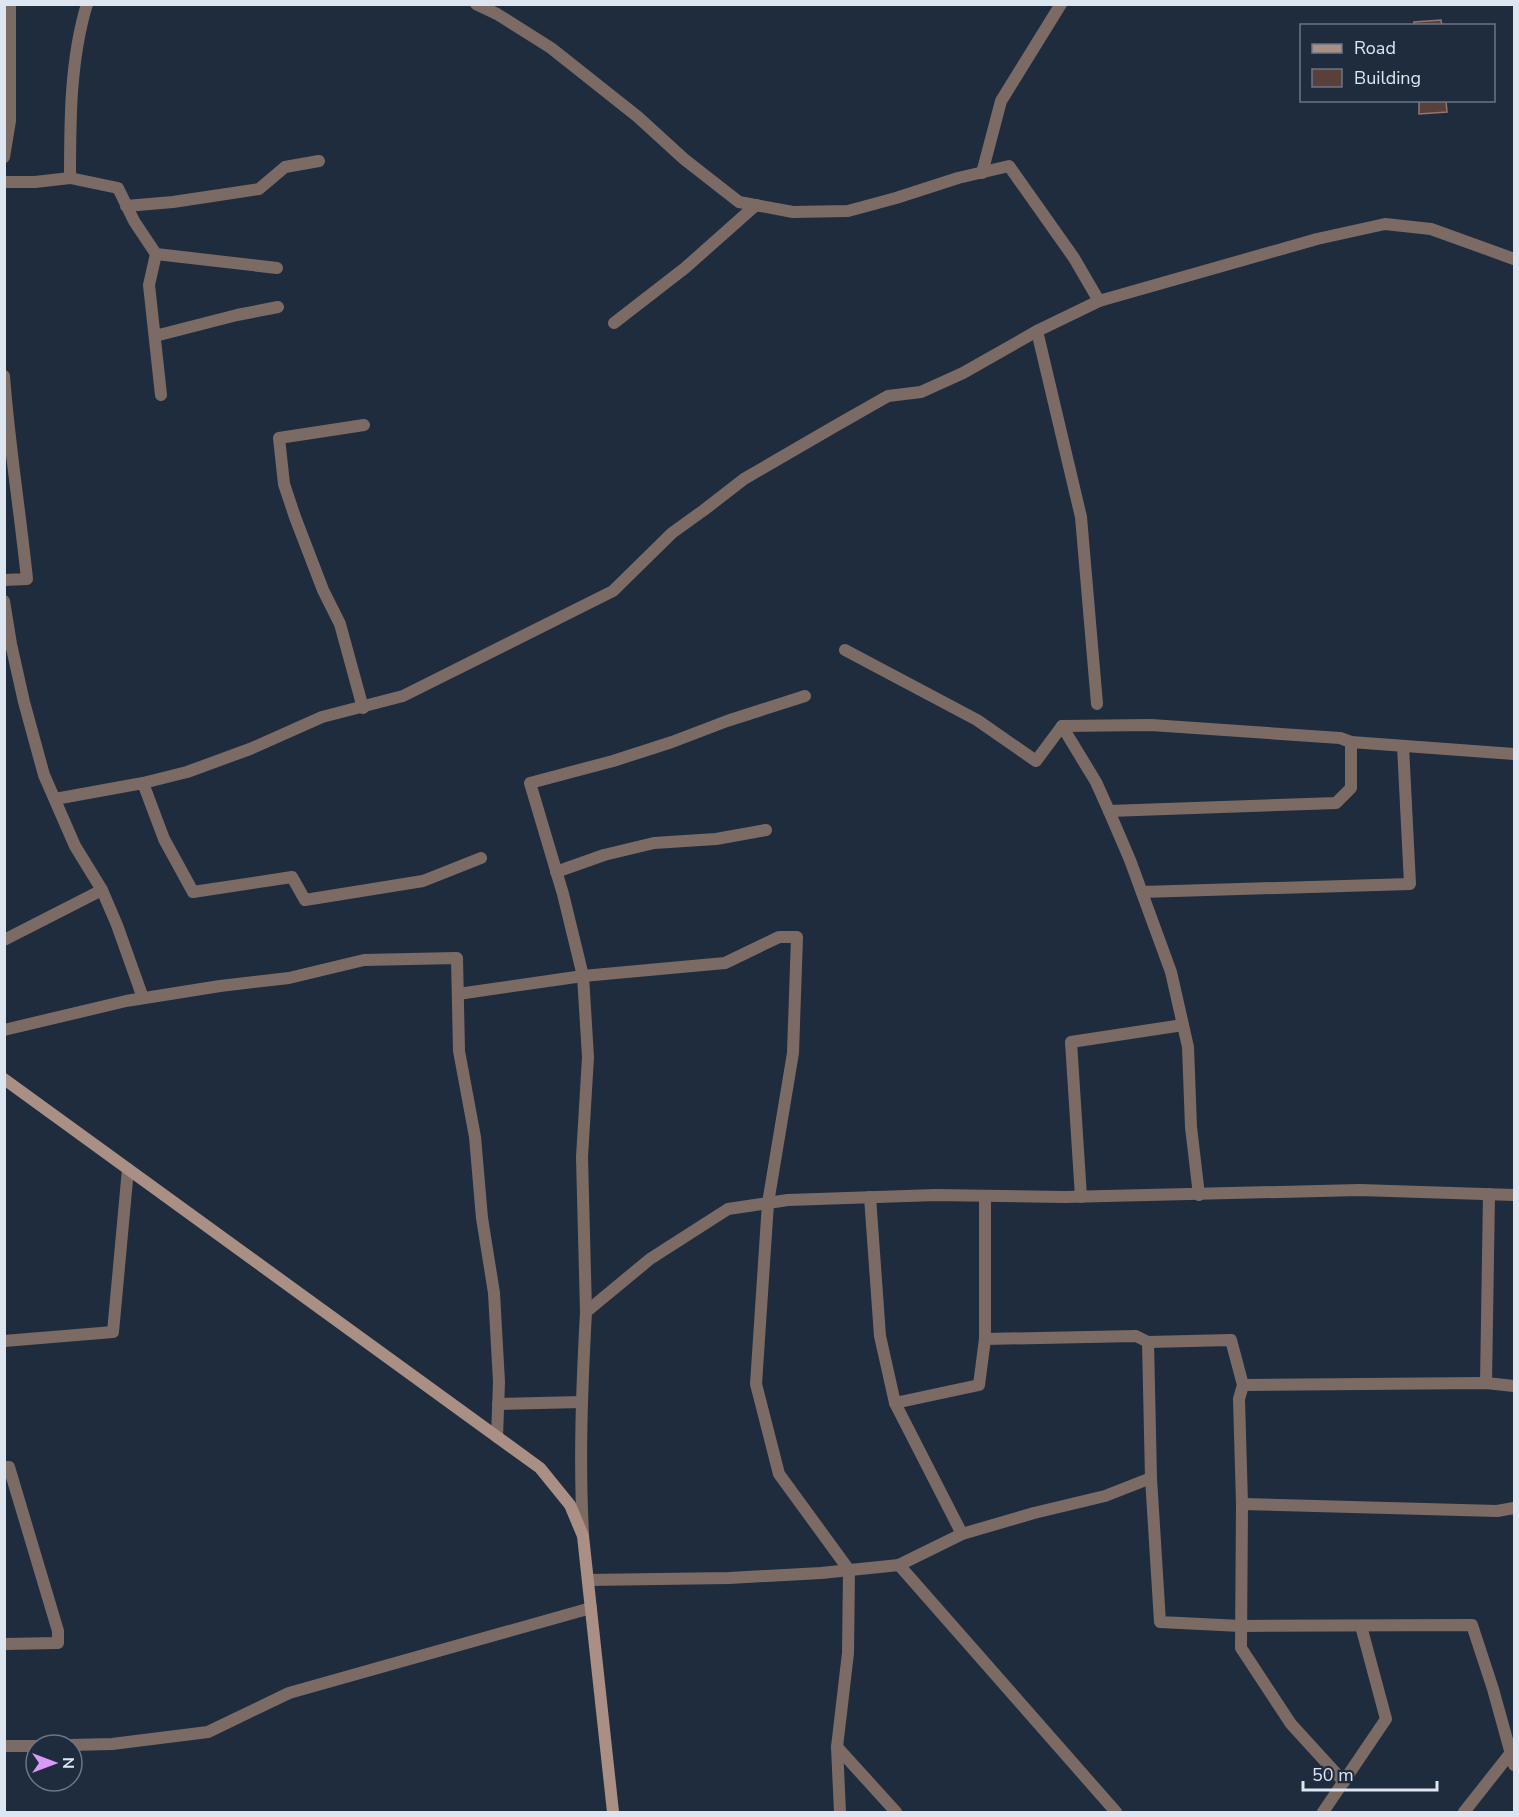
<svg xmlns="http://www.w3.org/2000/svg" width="1519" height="1817" font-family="'Nunito Sans',sans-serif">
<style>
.building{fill:#5a403a;stroke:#92756e;stroke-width:1.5}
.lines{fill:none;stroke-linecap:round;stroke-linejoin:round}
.minor{stroke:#7c6b65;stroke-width:12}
.secondary{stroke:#aa8f85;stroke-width:12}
</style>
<rect width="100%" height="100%" fill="#1f2c3e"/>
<g class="building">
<polygon points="1441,20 1442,26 1414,26 1414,22"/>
<polygon points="1419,100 1446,100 1447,112 1419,114"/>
</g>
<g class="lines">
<g class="minor">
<polyline points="476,4 497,14 551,48 638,117 684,159 739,202 793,212 848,211 896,198 958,178 1009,166 1074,258 1099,301"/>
<polyline points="4,157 10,121 10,4"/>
<polyline points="982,173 1001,101 1061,4"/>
<polyline points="70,178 118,188 134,221 156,254 277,268"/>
<path d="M4,182H35L70,178C70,121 70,60 87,4"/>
<polyline points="126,206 173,202 259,189 285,167 319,161"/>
<polyline points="156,254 149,285 161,395"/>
<polyline points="614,323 685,268 756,205"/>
<polyline points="1037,331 1081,517 1097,704"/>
<polyline points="155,336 237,315 278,307"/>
<path d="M4,376C9,444 20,511 27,579L4,580"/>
<polyline points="4,601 11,644 24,702 44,775 75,846 102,890 4,940"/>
<polyline points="845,650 977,720 1036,761 1062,726 1096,782 1109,811 1130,860 1171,972 1188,1047 1191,1127 1199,1195"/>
<polyline points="363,708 340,624 323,590 295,517 284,484 279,438 364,425"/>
<polyline points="1062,726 1151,725 1340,738 1351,742 1514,754"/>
<polyline points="143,783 164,839 193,892 292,877 305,900 423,881 481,858"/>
<polyline points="55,799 143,783 187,772 250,749 322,717 403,696 613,591 672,533 704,510 744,479 837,425 888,396 921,392 963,373 1037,331 1099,301 1317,239 1385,224 1431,229 1514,259"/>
<polyline points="1109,811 1336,803 1351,788 1351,742"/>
<polyline points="556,872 604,855 654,843 716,839 766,830"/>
<polyline points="102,890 117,925 143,998"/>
<polyline points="1142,892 1410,884 1403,746"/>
<polyline points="458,994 583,976 725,963 779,937 797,937 793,1053 768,1203 756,1384 779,1474 849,1570 848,1653 837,1747 840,1812"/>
<polyline points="4,1030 126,1001 220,986 289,978 364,960 457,958 459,1051 475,1137 482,1218 494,1293 499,1382 497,1437"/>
<polyline points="870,1197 880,1336 895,1403"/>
<polyline points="1081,1197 1071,1042 1183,1025"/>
<polyline points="586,1312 582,1157 588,1057 583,976 563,894 530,783 613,761 672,742 727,721 805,696"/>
<polyline points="985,1339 1136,1336 1148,1342 1231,1340 1243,1385 1239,1399 1242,1504 1241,1648 1291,1724 1344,1782"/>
<polyline points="4,1341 113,1332 128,1169"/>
<polyline points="1148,1342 1151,1478 1160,1622 1241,1626 1472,1625 1493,1689 1514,1765"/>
<polyline points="1486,1383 1489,1194"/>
<polyline points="1243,1385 1486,1383 1514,1386"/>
<polyline points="498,1404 581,1402"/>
<polyline points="4,1467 9,1467 58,1631 58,1643 4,1644"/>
<polyline points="1242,1504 1497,1511 1514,1508"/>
<path d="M583,1533C579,1459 582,1386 586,1312L650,1259L728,1209L788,1200L936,1195L1064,1197L1360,1190L1514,1195"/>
<polyline points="962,1534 895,1403 979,1385 985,1339 985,1196"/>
<polyline points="899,1565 962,1534 1034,1513 1105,1496 1151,1478"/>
<polyline points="588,1580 729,1578 821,1573 899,1565 1116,1812"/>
<polyline points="70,1745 112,1744 208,1732 289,1693 591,1608"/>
<polyline points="4,1746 36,1746"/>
<polyline points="837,1747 896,1812"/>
<polyline points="1323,1812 1386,1719 1361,1626"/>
<polyline points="1464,1812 1513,1750"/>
</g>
<polyline class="secondary" points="4,1079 540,1468 570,1505 583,1536 613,1812"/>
</g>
<rect width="1519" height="1817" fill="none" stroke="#dde5f1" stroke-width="12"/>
<rect x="1300" y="24" width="195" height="78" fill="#1f2c3e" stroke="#6b7686" stroke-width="1.5"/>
<rect x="1312" y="44" width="30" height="9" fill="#aa8f85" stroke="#6b7686" stroke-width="1.5"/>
<text x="1354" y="54" font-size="18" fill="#dde5f1">Road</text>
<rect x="1312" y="69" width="30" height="18" fill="#5a403a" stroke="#6b7686" stroke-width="1.5"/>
<text x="1354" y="84" font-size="18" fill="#dde5f1">Building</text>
<g transform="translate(54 1763) rotate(90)"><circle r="28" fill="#1f2c3e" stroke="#6b7686" stroke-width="1.5"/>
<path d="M0-4.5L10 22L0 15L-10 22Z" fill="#d99af7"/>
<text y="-9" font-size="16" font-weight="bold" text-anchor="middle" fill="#dde5f1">N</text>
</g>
<path d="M1303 1781v9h134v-9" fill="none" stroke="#dde5f1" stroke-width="3"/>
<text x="1312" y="1781" font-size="18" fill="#dde5f1" stroke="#1f2c3e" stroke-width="4.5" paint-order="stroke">50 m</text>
</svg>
